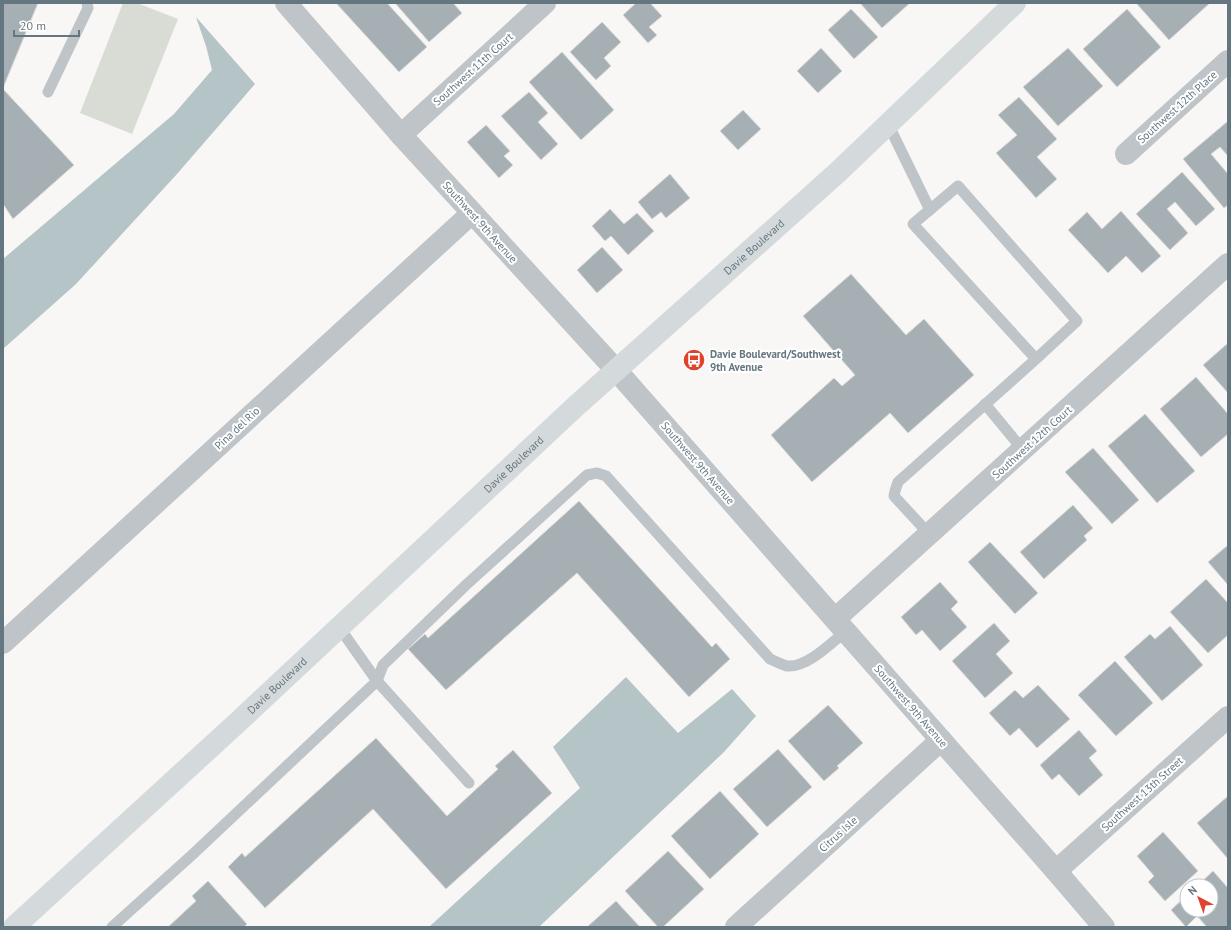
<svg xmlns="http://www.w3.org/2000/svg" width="1231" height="930" font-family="'PT Sans',sans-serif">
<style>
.green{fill:#d8dcd4}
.water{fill:#b5c4c6}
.building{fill:#a6b0b4;stroke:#d9d9d7}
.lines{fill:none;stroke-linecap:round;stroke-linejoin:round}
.lane{stroke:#bec4c7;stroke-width:11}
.street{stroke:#bec4c7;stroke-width:22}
.secondary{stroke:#d4d9db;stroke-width:22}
.labels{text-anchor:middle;stroke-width:4;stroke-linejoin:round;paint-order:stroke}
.street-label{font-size:11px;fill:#64767f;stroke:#fff}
.poi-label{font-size:11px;font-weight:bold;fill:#64767f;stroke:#fff;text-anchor:start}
</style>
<rect width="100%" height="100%" fill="#f8f7f5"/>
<polygon class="green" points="123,3 137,3 178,19 132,134 80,113"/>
<g class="water">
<polygon points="196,17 255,84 177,174 76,284 3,349 3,259 174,114 212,70 206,46"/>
<polygon points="626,677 678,733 732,689 756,716 724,752 539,927 429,927 580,788 553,747"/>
</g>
<g class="building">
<polygon points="3,3 38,3 3,88"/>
<polygon points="336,3 387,3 427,47 399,72"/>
<polygon points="395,3 453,3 462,13 429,42"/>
<polygon points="636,3 650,3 662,16 649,27 657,35 648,43 623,15"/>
<polygon points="860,3 910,3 882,28"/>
<polygon points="1136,3 1210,3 1169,40"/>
<polygon points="851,9 878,37 854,59 828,30"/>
<polygon points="1127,9 1161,47 1117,87 1083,49"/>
<polygon points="602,22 621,42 604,58 611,66 596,80 570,52"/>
<polygon points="821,48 842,71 818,93 797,71"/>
<polygon points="1068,48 1103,86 1058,126 1023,87"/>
<polygon points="562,52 614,110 581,140 529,82"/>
<polygon points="3,89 74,165 13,219 3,204"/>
<polygon points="529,92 548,113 538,122 558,144 541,160 501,116"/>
<polygon points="1019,97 1057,139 1037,157 1057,179 1036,198 996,153 1017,135 998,115"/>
<polygon points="743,110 761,129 738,150 720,131"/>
<polygon points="1228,121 1228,156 1220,147 1211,154 1228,174 1228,205 1224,208 1183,159"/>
<polygon points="486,125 510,151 504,156 513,165 499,178 467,142"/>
<polygon points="1182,172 1215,209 1196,226 1175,202 1167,209 1188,233 1170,250 1136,214"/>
<polygon points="670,174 690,198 666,218 661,212 652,219 638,202"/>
<polygon points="610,209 624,224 637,213 654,231 628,255 611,236 605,241 592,226"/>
<polygon points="1121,211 1161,256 1142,273 1126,256 1108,273 1068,230 1087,212 1102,229"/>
<polygon points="602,247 623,270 597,293 577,270"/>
<polygon points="851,274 906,335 924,319 974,375 908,433 890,413 812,482 771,435 834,378 842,386 855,375 803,316"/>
<polygon points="1228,343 1228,393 1203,365"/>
<polygon points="1196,377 1228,414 1228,434 1201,457 1160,409"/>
<polygon points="1145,414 1195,471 1157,503 1108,446"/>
<polygon points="1093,448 1139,500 1112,524 1065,472"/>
<polygon points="579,501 712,647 716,643 730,659 689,697 577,573 446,690 408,649 425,634 428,638"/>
<polygon points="1073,505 1093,528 1084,536 1087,540 1044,579 1020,552"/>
<polygon points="990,542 1038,593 1015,614 968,562"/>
<polygon points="1228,545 1228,585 1208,562"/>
<polygon points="1206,579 1228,603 1228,635 1208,653 1170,612"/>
<polygon points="940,582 958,602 951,609 967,627 940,651 922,630 916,635 901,617"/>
<polygon points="994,623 1010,641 996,654 1013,673 985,698 952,661"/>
<polygon points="1170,626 1203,665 1162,701 1124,657 1150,634 1155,639"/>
<polygon points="1115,661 1153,703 1116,736 1078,695"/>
<polygon points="1038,685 1070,719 1037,748 1019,728 1010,736 989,713 1015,690 1023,698"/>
<polygon points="828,705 863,743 837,766 839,768 824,781 788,741"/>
<polygon points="1079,730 1097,751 1089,758 1103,775 1079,796 1059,774 1052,780 1040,765"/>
<polygon points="376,738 447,816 498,769 495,766 513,750 552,793 446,889 373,809 265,908 228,867 242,853 245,857"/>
<polygon points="778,749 812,787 767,827 733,789"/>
<polygon points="720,791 759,834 710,879 671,836"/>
<polygon points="1228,796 1228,859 1197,823"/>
<polygon points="1163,832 1198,871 1165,901 1148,882 1154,876 1137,856"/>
<polygon points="668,851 704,889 663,927 658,927 625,891"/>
<polygon points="1213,871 1228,888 1228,927 1207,927 1197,916 1186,927 1171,910 1187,895 1187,910 1211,910 1211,886 1197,886"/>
<polygon points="208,881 247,924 244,927 168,927 196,901 192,896"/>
<polygon points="616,901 640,927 587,927"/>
</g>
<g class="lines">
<g class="lane">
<polyline points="48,92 88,8 87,3"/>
<polyline points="888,124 930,210"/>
<polyline points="985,404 1023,450"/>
<polyline points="929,534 894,496 895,491 898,482 1036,359 913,224 958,186 1077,321 1036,359"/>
<polyline points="339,627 377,681 469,783"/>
<path d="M112,927L192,855L377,681L383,665L466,585L587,475L597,473L606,476L770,659C775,661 782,665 787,666C807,668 831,643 846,631"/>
</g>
<g class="street">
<polyline points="286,3 401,135 616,370 1056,871 1104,927"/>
<polyline points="401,135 545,3"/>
<polyline points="1126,154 1228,61"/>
<polyline points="835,619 1228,264"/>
<polyline points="3,643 472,213"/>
<polyline points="1056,871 1228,717"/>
<polyline points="736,927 941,740"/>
</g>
<path class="secondary" id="s1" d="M14,927L238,722L576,406L838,172L1015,3"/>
</g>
<defs>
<g id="bus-disc" transform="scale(1.15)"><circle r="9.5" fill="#de432e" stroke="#fff"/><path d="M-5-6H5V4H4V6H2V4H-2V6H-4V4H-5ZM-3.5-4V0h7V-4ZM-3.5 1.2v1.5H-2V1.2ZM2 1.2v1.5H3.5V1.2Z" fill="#fff"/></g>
</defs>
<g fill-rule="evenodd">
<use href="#bus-disc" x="694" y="360"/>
</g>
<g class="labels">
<g class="street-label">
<text transform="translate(473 69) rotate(-42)" y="4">Southwest 11th Court</text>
<text transform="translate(1177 107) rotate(-42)" y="4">Southwest 12th Place</text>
<text transform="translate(480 222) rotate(48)" y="4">Southwest 9th Avenue</text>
<text dy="4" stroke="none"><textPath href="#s1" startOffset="1005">Davie Boulevard</textPath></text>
<text transform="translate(237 428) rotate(-43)" y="4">Pina del Rio</text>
<text transform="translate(1032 442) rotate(-42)" y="4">Southwest 12th Court</text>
<text transform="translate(698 463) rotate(49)" y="4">Southwest 9th Avenue</text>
<text dy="4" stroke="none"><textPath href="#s1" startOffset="681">Davie Boulevard</textPath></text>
<text dy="4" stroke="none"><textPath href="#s1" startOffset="357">Davie Boulevard</textPath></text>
<text transform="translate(911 706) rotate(49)" y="4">Southwest 9th Avenue</text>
<text transform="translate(1142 794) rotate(-42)" y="4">Southwest 13th Street</text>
<text transform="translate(838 834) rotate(-42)" y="4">Citrus Isle</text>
</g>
<g class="poi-label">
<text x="710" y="358">Davie Boulevard/Southwest<tspan x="710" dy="13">9th Avenue</tspan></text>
</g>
</g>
<rect width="1231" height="930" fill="none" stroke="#64767f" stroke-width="8"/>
<g transform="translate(1199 898) rotate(319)"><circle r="19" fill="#ffffff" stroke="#c1c8cc"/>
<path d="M0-3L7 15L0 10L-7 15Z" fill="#de432e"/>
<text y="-6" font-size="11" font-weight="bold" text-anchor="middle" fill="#64767f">N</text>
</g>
<path d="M14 30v6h65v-6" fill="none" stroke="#64767f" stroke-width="2"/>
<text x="20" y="30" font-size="12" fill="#64767f" stroke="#ffffff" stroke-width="3" paint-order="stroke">20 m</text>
</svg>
